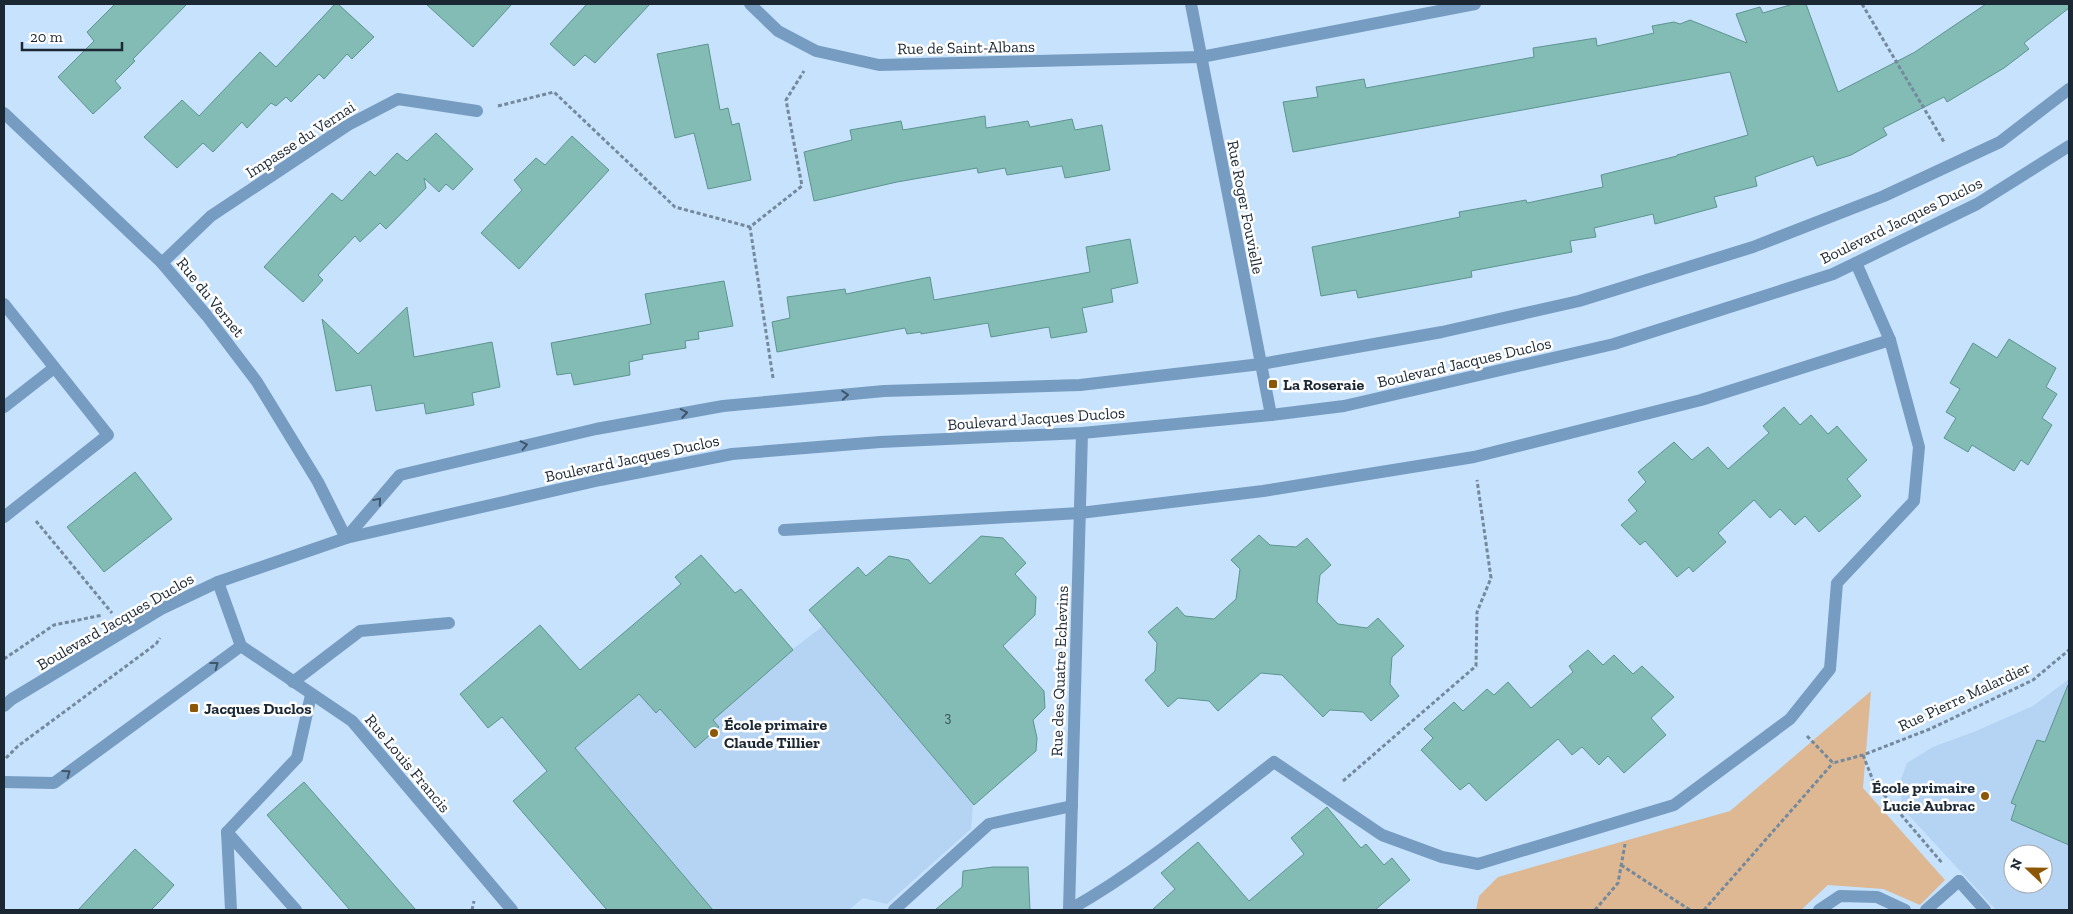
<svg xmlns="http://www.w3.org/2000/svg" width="2073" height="914" font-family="'Zilla Slab',serif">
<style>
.built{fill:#b5d4f3;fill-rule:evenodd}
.green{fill:#ddb892}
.building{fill:#83bbb5;stroke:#5d948f}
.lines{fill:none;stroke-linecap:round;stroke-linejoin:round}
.path{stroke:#75899d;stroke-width:3;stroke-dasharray:4 2.5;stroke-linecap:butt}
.service{stroke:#779cc1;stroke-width:12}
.minor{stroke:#779cc1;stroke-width:12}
.oneway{stroke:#40566c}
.poi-dot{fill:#8c5706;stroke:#fff;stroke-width:2}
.labels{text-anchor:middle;stroke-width:5;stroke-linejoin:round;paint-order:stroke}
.number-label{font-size:14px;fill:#354d54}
.street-label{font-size:16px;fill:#1b2834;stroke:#fff}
.poi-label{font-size:16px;font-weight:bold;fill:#1b2834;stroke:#fff;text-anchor:start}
</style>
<rect width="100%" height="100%" fill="#c7e2fd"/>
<g class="built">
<polygon points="701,555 735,593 741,589 793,649 823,626 973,804 971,829 887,904 863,898 849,910 607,910 513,801 547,771 502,717 488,728 460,694 540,625 599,691 602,652 680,584 675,577"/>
<path d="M2069,679V910H1996L1903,809L1899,784L1907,763L1933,747L1976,731L2033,706ZM2013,854H2043V884H2013Z"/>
</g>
<polygon class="green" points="1871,691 1863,788 1945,880 1920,905 1883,889 1828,885 1801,910 1476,910 1479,896 1498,877 1730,811"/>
<g class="building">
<polygon points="115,4 187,4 133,59 135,61 115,81 121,88 93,114 58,77 94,41 87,32"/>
<polygon points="335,4 338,4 374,37 352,59 347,54 324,79 319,74 291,102 286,97 276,106 271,103 247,128 242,122 213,152 203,143 177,168 144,137 182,100 199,116 260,52 276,67"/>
<polygon points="426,4 512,4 473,47"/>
<polygon points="587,4 650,4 595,63 585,55 574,66 550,44"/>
<polygon points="1793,4 1806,4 1838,92 1915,52 1986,4 2069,4 2069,8 2024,43 2029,49 2004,68 1947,102 1944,97 1883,128 1887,135 1851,155 1817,166 1813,156 1755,177 1757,186 1714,197 1717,207 1655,224 1653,214 1594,228 1596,237 1570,241 1572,252 1471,271 1472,277 1358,298 1356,290 1321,296 1312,247 1460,217 1459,212 1526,200 1527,203 1603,187 1601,175 1677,156 1677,155 1748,135 1730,72 1293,152 1283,102 1318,97 1316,87 1364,79 1366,88 1534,57 1533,48 1596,38 1597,46 1654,33 1652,26 1674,22 1680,24 1690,20 1747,43 1736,14 1760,7 1763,13"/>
<polygon points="708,44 720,110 728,108 732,125 739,123 751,180 708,189 694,133 675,138 657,54"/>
<polygon points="985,116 986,128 1028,121 1030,127 1072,119 1075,130 1102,125 1110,170 1065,178 1062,166 1007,175 1005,168 978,173 977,168 897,182 814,201 804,152 852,140 850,130 901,121 903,130"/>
<polygon points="436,133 473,169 453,190 446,184 439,192 424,178 426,188 386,229 380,223 360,242 355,236 318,275 323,280 303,302 264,267 332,193 342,201 370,171 375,176 397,153 407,161"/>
<polygon points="572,136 609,170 519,269 481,233 522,190 514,180 536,158 545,165"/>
<polygon points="1130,239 1138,283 1111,289 1113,302 1082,308 1087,332 1051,338 1049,327 991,337 988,323 921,334 921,332 907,334 905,328 777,352 772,322 790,318 787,297 845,289 846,294 930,277 934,300 1090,272 1086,247"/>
<polygon points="724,281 733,326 698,332 699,339 685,341 686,348 642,355 643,359 629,362 630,375 574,385 571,373 557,375 551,343 651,324 645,294"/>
<polygon points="407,307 414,357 492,342 500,387 472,393 474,405 426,414 424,403 376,411 371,385 336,391 322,319 358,354"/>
<polygon points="2009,339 2056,368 2046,387 2057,394 2042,418 2052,425 2028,465 2021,460 2014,471 1972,445 1968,452 1944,438 1956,418 1946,412 1960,389 1950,383 1973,343 1997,358"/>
<polygon points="1784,407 1800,425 1811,415 1828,434 1837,426 1867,460 1847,479 1861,496 1819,532 1805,516 1795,525 1780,509 1770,518 1754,500 1718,533 1726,542 1693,572 1689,567 1677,577 1645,541 1640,545 1621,525 1637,511 1628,500 1646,482 1638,472 1674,442 1692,460 1708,447 1728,469 1769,433 1763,426"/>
<polygon points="135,472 172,519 104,572 67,527"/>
<polygon points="1259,535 1270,545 1296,547 1307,538 1331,565 1320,575 1317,602 1338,624 1367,628 1378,618 1404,646 1392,657 1390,684 1399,696 1371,721 1363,712 1330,710 1323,717 1282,675 1261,673 1218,711 1209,701 1178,698 1168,707 1145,680 1155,671 1157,643 1148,632 1177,607 1185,616 1214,619 1236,599 1240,569 1231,560"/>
<polygon points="981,536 1003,538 1026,563 1015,574 1036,597 1035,615 1003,646 1044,691 1045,708 1033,720 1037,738 1036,751 974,805 809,610 858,567 866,576 889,556 909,560 930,584"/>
<polygon points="701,555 735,593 741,589 793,650 713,720 719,727 695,748 660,709 656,713 639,694 575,748 713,910 607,910 513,801 547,771 502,717 488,728 460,694 540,625 580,670 681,584 675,577"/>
<polygon points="1588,650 1603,665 1614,655 1633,674 1642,666 1674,697 1651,718 1666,735 1624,773 1608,756 1599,765 1582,747 1572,755 1558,739 1486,801 1469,783 1460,790 1421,750 1433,738 1424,729 1454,702 1463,711 1487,689 1494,695 1508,682 1531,708 1573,672 1569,666"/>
<polygon points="2068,685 2069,686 2069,845 2011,820 2016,805 2011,803 2037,740 2045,742"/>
<polygon points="304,782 416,910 350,910 267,815"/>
<polygon points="1327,807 1361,848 1366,844 1384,865 1392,858 1410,880 1375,910 1152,910 1175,889 1161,873 1198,842 1249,901 1304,854 1291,838"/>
<polygon points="135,849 174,885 161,900 151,910 78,910"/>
<polygon points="993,867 1028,867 1030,910 935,910 962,887 963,871"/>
</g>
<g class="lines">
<g class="path">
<polyline points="1862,4 1944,142"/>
<polyline points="498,106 554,92 675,207 750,227"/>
<polyline points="773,378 750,227 802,186 786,100 804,71"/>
<polyline points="36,521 112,613"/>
<polyline points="4,659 54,625 103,615"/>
<polyline points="1807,736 1833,763 1863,755 1930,729 2033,680 2069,650"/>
<polyline points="1863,755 1874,783 1943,864"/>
<polyline points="6,758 18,746 156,644 160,638"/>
<polyline points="1343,781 1476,666 1477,612 1491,578 1477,480"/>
<polyline points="1621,865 1690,910"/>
<polyline points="472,910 474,901"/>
<polyline points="1595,910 1618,883 1625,844"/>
<polyline points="1704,910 1833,763"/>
</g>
<g class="service">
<polyline points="4,304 108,435 4,517"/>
<polyline points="4,407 54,368"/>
<polyline points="784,530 1080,513 1263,491 1474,457 1701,400 1890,340"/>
<polyline points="346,538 400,475 596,429 723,406 884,391 1080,385 1261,364 1442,332 1579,301 1753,247 1884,196 2000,142 2069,89"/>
<polyline points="293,682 360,631 449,623"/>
<polyline points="4,782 54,783 241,646"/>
<polyline points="227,832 296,910"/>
<polyline points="231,910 227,832 297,758 311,695"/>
<polyline points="894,910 989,824 1072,806"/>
<path d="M1069,910C1142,869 1208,813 1274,762L1382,835L1442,857L1478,864L1674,805L1790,719L1830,669L1837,583L1914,501L1919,447L1890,340L1856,263"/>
<polyline points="1819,910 1840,896 1877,897 1905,910"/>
<polyline points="1926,910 1959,881"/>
</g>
<g class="minor">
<polyline points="750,4 778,31 816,51 879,65 1201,57 1475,4"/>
<polyline points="1191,4 1271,415"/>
<polyline points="4,113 162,263 207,316 257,382 318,482 346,538"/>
<polyline points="162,263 211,216 348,125 398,99 477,111"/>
<polyline points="218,582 241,646 352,721 512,910"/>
<polyline points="4,706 12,699 161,609 218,582 346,538 600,480 732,454 880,442 1082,433 1271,415 1344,406 1614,344 1833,274 1977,204 2069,146"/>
<polyline points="1959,881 1985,910"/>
<polyline points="1069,910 1082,433"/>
</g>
</g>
<defs><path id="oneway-chevron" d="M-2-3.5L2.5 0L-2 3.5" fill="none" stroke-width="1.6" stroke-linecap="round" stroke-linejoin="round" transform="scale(1.25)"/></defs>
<g class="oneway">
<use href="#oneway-chevron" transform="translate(845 395) rotate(-5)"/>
<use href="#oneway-chevron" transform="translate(684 413) rotate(-10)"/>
<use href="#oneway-chevron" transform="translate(524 445) rotate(-13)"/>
<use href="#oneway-chevron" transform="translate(378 501) rotate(-50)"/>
<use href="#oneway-chevron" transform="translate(215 665) rotate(-37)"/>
<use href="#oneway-chevron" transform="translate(67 773) rotate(-36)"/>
</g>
<g class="poi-dot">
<rect x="1268" y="379" width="10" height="10" rx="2.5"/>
<rect x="189" y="703" width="10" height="10" rx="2.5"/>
<circle cx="714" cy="733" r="5"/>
<circle cx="1985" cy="796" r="5"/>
</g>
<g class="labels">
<g class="number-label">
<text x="948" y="722">3</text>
</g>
<g class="street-label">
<text transform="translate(966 47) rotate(-1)" y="6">Rue de Saint-Albans</text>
<text transform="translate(300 139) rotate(-33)" y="6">Impasse du Vernai</text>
<text transform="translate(1246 207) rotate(79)" y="6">Rue Roger Fouvielle</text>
<text transform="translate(1901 220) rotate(-26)" y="6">Boulevard Jacques Duclos</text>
<text transform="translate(211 297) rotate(51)" y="6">Rue du Vernet</text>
<text transform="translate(1464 362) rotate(-13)" y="6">Boulevard Jacques Duclos</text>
<text transform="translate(1036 418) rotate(-4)" y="6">Boulevard Jacques Duclos</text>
<text transform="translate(632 458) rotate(-12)" y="6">Boulevard Jacques Duclos</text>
<text transform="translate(115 621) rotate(-30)" y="6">Boulevard Jacques Duclos</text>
<text transform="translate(1059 671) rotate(-88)" y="6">Rue des Quatre Echevins</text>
<text transform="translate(1964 696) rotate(-25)" y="6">Rue Pierre Malardier</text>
<text transform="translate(408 763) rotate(50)" y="6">Rue Louis Francis</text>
</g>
<g class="poi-label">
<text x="1283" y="390">La Roseraie</text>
<text x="204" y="714">Jacques Duclos</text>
<text x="724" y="730">École primaire<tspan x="724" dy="18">Claude Tillier</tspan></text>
<text x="1975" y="793" text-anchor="end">École primaire<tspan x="1975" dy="18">Lucie Aubrac</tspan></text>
</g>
</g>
<rect width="2073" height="914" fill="none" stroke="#1b2834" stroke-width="10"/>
<g transform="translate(2028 869) rotate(292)"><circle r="24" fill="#ffffff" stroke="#a4a9ae"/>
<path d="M0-4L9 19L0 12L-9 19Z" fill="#8c5706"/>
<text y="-8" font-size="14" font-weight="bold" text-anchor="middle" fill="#1b2834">N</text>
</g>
<path d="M22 42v8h100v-8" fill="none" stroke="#1b2834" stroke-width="2.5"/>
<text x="30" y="42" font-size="15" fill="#1b2834" stroke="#ffffff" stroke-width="4" paint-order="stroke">20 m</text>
</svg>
